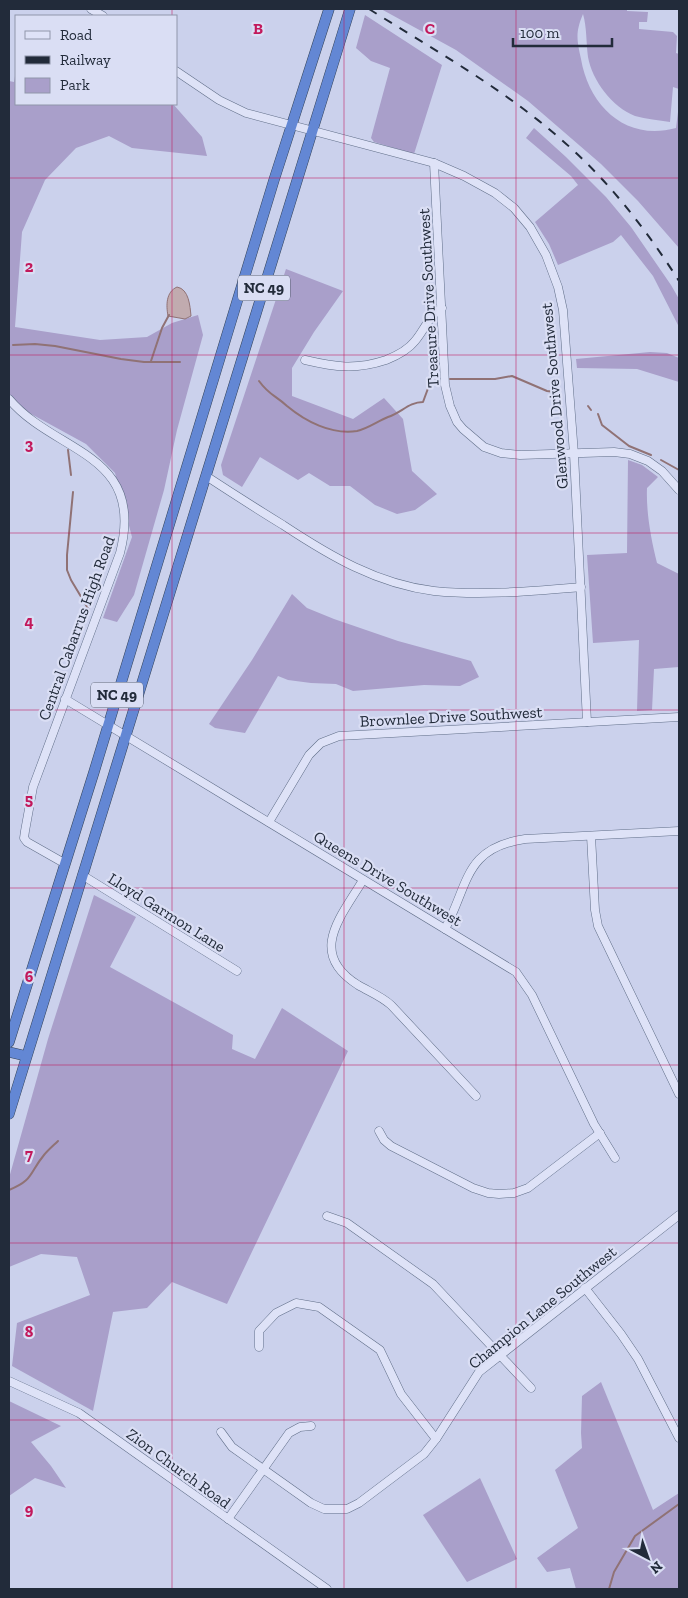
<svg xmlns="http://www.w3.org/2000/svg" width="688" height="1598" font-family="'Zilla Slab',serif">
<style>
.green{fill:#a99fca}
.water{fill:#c1abaf;stroke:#907275}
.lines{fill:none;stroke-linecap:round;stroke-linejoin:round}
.stream{stroke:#907275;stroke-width:2}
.minor-casing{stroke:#606e88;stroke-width:9}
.highway-casing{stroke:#334257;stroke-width:11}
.minor{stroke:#dee2f7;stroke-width:8}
.highway{stroke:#6387d4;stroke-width:10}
.rail{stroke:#222b3a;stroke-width:2;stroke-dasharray:9 9;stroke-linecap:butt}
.grid{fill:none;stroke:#c2185b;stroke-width:1;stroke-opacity:0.55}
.labels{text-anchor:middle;stroke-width:4.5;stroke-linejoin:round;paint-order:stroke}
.shield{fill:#dadef4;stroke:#596172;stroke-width:1}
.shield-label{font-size:15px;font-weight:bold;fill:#222b3a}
.street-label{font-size:16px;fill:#222b3a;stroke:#dadef4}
.grid-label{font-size:16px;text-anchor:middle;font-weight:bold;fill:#c2185b;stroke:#dadef4;stroke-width:4.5;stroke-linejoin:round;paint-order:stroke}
</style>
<rect width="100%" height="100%" fill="#cbd1ec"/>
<g class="green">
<path d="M381,9H627V11L648,12L647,22H639V29L673,32L677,36L676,53L679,54V89L673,87L670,122C659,120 646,119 635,116C612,107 592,80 588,57C586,43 587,28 583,14C575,33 577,40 581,59C589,106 626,142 676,128L679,104V248L638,201L601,164L528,101L456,50Z"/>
<polygon points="365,15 442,65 414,154 374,142 371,138 390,68 371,61 356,48"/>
<polygon points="16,70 16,104 173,104 202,137 207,156 132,148 109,136 76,148 45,180 22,232 15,327 100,340 147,337 172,323 198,315 203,335 177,430 164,490 134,595 117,622 103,618 132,537 115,473 86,444 13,404 9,404 9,81 14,82"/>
<polygon points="534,128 566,157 606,197 631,227 671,285 679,299 679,327 653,276 621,235 613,242 558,265 549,244 535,222 578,185 571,176 526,138"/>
<polygon points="286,269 343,291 314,332 292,368 292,396 353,419 384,398 403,419 412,471 437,494 415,510 397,514 375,505 350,486 330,486 309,473 298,480 260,457 242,487 223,475 221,465"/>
<polygon points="650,352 667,353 679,358 679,382 637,369 577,368 576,359"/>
<path d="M628,460L642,465L658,477L647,488C646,512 651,539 657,563L679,574V667L654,669L652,710L637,711L639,640L593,643L587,555L627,553Z"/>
<polygon points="292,594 307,608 334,619 398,641 471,661 479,677 460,686 424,685 353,691 336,684 311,683 288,680 278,676 245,733 215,728 209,724 252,660"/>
<polygon points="94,895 136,917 110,967 233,1035 232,1049 255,1059 282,1008 348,1051 227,1304 172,1282 147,1308 113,1312 93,1411 12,1366 17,1323 90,1295 77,1257 41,1254 9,1267 9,1178 48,1039"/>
<polygon points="601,1382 653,1510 679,1493 679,1589 576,1589 570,1568 547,1572 537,1558 578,1528 555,1470 582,1448 581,1433 582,1396"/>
<polygon points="9,1401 61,1426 31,1442 51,1466 66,1488 35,1478 9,1496"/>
<polygon points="480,1478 517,1559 467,1582 423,1515"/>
</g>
<path class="water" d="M177,287C189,289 190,306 191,316L185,319L168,316C166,305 166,292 177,287Z"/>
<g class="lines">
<g class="stream">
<polyline points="13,345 35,344 55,346 121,359 144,362 180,362"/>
<polyline points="151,361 162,328 169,315"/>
<polyline points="450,379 495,379 512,376 547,391 555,392 560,389"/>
<path d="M259,381C269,395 275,395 287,406C305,421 331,435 357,431C367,429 378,421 388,417C401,413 409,402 423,402L430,383L437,380"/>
<polyline points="588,406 591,410"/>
<polyline points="598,414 602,425 629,446 651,455"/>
<polyline points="68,450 71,475"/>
<polyline points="661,460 679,470"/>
<polyline points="73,492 67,555 67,570 71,580 89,610"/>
<path d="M9,1190C34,1180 29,1173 44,1155C48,1150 54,1145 58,1141"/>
<polyline points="609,1589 614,1572 635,1536 679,1504"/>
</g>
<g class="minor-casing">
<g id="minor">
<polyline points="91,9 103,16"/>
<polyline points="176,71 219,100 246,113 434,163 464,176 495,193 514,208 530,227 546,255 558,287 563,310 574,454 587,722"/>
<polyline points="434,163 445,385 450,406 457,422 463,429 484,447 501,453 520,455 614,452 630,454 648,461 662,471 679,490"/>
<path d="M305,360C335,367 356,370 386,360C396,356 408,350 415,341C424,331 429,315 442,308"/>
<path d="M9,399C55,454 146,452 120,553L33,787L25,831L24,838L27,842L64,863"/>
<path d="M206,476C232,493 257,509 283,525C330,556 377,584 434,591C483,596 533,591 581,587"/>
<polyline points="65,699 516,972 532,995 594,1124 615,1158"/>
<polyline points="269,822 309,755 321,743 339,736 679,717"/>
<polyline points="591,836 595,910 598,926 679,1094"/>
<polyline points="82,875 237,971"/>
<path d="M363,880C341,917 307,953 358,985C370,992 381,996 391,1005L476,1096"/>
<path d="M445,929C469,884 464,848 525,839L679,831"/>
<polyline points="379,1131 384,1140 391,1146 473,1188 488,1193 499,1194 514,1193 528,1188 600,1133"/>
<polyline points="327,1216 347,1223 433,1284 531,1388"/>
<polyline points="585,1288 621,1334 638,1359 679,1438"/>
<polyline points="259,1347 259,1331 276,1313 296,1303 319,1307 380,1350 401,1394 436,1439"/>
<polyline points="9,1381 79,1413 327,1589"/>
<polyline points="221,1432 232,1447 311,1503 324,1509 347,1509 359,1503 424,1454 436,1439 479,1372 679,1215"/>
<polyline points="228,1519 289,1433 300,1427 311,1426"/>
</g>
</g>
<g class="highway-casing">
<g id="highway">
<polyline points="9,1042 94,772 274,180 329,9"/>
<polyline points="9,1052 26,1056"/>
<polyline points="9,1114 350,9"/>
</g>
</g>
<use href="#minor" class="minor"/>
<use href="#highway" class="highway"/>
<path class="rail" d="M369,9C439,53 513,94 574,151C615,189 649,234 679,281"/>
</g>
<path class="grid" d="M172,9V16M344,9V1589M516,9V1589M172,104V1589M9,178H679M9,355H679M9,533H679M9,710H679M9,888H679M9,1065H679M9,1243H679M9,1420H679"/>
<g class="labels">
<g class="shield">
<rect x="238" y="275.5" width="52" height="25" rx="4"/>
<rect x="91" y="682.5" width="52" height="25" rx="4"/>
</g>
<g class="shield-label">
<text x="264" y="293">NC 49</text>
<text x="117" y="700">NC 49</text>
</g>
<g class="street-label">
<text transform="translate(428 298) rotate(-93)" y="6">Treasure Drive Southwest</text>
<text transform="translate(554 396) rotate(-95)" y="6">Glenwood Drive Southwest</text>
<text transform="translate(76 628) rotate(-70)" y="6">Central Cabarrus High Road</text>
<text transform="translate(451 716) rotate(-3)" y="6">Brownlee Drive Southwest</text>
<text transform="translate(388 878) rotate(31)" y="6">Queens Drive Southwest</text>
<text transform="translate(167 912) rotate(32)" y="6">Lloyd Garmon Lane</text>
<text transform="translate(542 1307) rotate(-39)" y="6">Champion Lane Southwest</text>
<text transform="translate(179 1468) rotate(36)" y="6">Zion Church Road</text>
</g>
</g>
<g class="grid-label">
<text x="258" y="34">B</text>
<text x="430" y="34">C</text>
<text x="29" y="272">2</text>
<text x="29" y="450">3</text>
<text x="29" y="627">4</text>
<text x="29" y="805">5</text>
<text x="29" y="982">6</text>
<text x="29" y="1160">7</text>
<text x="29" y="1337">8</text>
<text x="29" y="1515">9</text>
</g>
<rect width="688" height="1598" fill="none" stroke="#222b3a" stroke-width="20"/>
<rect x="15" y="15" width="162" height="90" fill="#dadef4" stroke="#9096aa"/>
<rect x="25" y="31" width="25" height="8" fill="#dee2f7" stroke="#9096aa"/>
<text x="60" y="40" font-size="15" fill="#222b3a">Road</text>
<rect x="25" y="56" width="25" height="8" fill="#222b3a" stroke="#9096aa"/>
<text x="60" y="65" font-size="15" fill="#222b3a">Railway</text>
<rect x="25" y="78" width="25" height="15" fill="#a99fca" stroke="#9096aa"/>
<text x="60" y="90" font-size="15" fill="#222b3a">Park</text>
<g transform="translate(648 1558) rotate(139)" stroke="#dadef4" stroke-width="4" paint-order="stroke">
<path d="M0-4L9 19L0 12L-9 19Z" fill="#222b3a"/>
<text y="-8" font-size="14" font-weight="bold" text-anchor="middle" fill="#222b3a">N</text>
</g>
<path d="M513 38v8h99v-8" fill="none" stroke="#222b3a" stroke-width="2.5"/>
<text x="520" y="38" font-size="15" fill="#222b3a" stroke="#dadef4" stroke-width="4" paint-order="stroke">100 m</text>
</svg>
